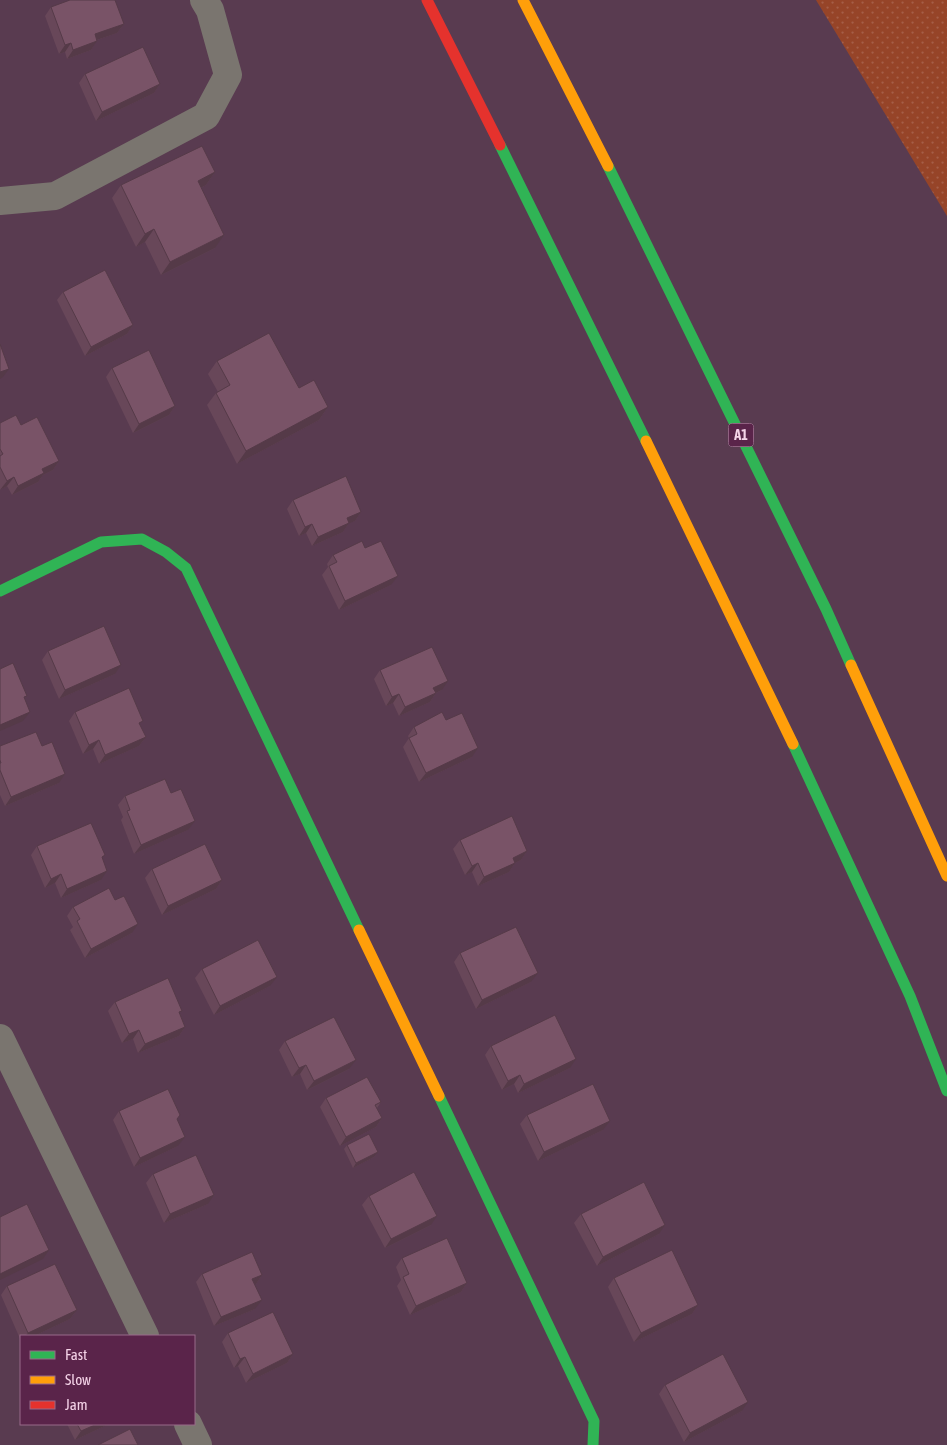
<svg xmlns="http://www.w3.org/2000/svg" width="947" height="1445" font-family="'Asap Condensed',sans-serif">
<style>
.grass{fill:url(#grass-dots)}
.lines{fill:none;stroke-linecap:round;stroke-linejoin:round}
.street{stroke:#7a756f;stroke-width:28}
.fast{stroke:#30b455;stroke-width:11}
.slow{stroke:#ff9f0a;stroke-width:11}
.jam{stroke:#e5322d;stroke-width:11}
.wall{fill:#684759}
.shaded-wall{fill:#553a48}
.building{fill:#795367;stroke:#553a48}
.labels{text-anchor:middle;stroke-width:4;stroke-linejoin:round;paint-order:stroke}
.shield{fill:#5a244a;stroke:#c69eb9;stroke-width:1}
.shield-label{font-size:14px;font-weight:bold;fill:#f5d3e8}
</style>
<defs>
<pattern id="grass-dots" width="8" height="8" patternUnits="userSpaceOnUse" patternTransform="scale(1.25)"><rect width="8" height="8" fill="#964428"/><path d="M2 2h.1M6 6h.1" fill="none" stroke="#a55e47" stroke-width="1.8" stroke-linecap="round"/></pattern>
</defs>
<rect width="100%" height="100%" fill="#593b50"/>
<polygon class="grass" points="816,0 947,0 947,216"/>
<g class="lines">
<g class="street">
<polyline points="0,201 55,196 206,116 228,75 210,10 204,0"/>
<polyline points="0,1038 145,1336"/>
<polyline points="188,1424 198,1445"/>
</g>
<g class="fast">
<polyline points="500,145 646,441"/>
<polyline points="608,166 826,609 851,665"/>
<polyline points="0,591 101,542 142,539 166,552 186,568 359,930"/>
<polyline points="793,744 910,996 947,1091"/>
<polyline points="439,1096 594,1421 593,1445"/>
</g>
<g class="slow">
<polyline points="523,0 608,166"/>
<polyline points="646,441 793,744"/>
<polyline points="851,665 947,876"/>
<polyline points="359,930 439,1096"/>
</g>
<polyline class="jam" points="427,0 500,145"/>
</g>
<g class="wall">
<polygon points="51,7 124,24 117,33 97,40 91,50 67,59 65,52 59,54 45,16"/>
<polygon points="85,74 160,84 154,93 96,121 79,83"/>
<polygon points="215,172 206,185 201,188 215,248 161,275 145,242 136,247 112,198 121,185"/>
<polygon points="63,292 133,325 127,334 85,356 57,300"/>
<polygon points="217,361 299,388 328,407 319,420 237,464 207,405 216,393 218,392 208,374"/>
<polygon points="112,368 175,406 169,415 133,433 106,377"/>
<polygon points="0,423 21,425 59,461 53,470 43,475 38,482 12,495 7,486 0,490"/>
<polygon points="293,500 361,512 355,521 349,523 343,532 312,546 306,533 299,536 287,509"/>
<polygon points="365,548 391,585 339,610 322,575 328,567 327,564 333,555"/>
<polygon points="48,651 115,674 59,699 42,660"/>
<polygon points="380,670 442,690 436,693 430,702 399,716 393,703 386,706 374,679"/>
<polygon points="75,712 140,725 146,737 139,746 99,764 93,749 83,754 69,721"/>
<polygon points="446,720 472,757 419,782 403,747 409,738 408,736 414,727"/>
<polygon points="0,746 59,783 5,806 0,795"/>
<polygon points="171,793 188,830 134,854 121,820 123,817 118,805 125,796"/>
<polygon points="460,840 527,851 521,860 515,863 509,872 478,886 472,872 465,875 453,849"/>
<polygon points="37,846 102,859 101,880 61,898 55,883 45,888 31,855"/>
<polygon points="152,869 222,880 216,889 162,915 145,878"/>
<polygon points="115,900 132,933 85,958 70,930 73,927 67,916 73,907"/>
<polygon points="460,953 531,982 476,1009 454,962"/>
<polygon points="202,969 270,986 214,1015 195,978"/>
<polygon points="115,1002 180,1014 185,1027 179,1036 138,1053 133,1039 122,1043 108,1011"/>
<polygon points="285,1041 349,1069 307,1090 300,1074 292,1077 279,1050"/>
<polygon points="491,1046 570,1068 518,1093 514,1084 502,1090 485,1055"/>
<polygon points="326,1098 381,1102 377,1108 382,1118 376,1127 340,1146 320,1107"/>
<polygon points="119,1111 177,1120 178,1146 134,1167 113,1120"/>
<polygon points="527,1115 603,1130 538,1161 520,1124"/>
<polygon points="347,1145 378,1152 374,1157 353,1168 344,1149"/>
<polygon points="153,1174 208,1204 164,1223 146,1183"/>
<polygon points="369,1196 431,1225 385,1248 362,1205"/>
<polygon points="581,1214 659,1234 597,1266 574,1223"/>
<polygon points="402,1258 467,1283 461,1292 410,1315 397,1286 401,1280 396,1267"/>
<polygon points="202,1274 262,1275 256,1284 255,1284 255,1309 214,1326 196,1282"/>
<polygon points="614,1278 698,1305 692,1314 634,1342 608,1287"/>
<polygon points="7,1286 77,1310 70,1319 34,1336 21,1336 21,1341 1,1295"/>
<polygon points="228,1333 293,1354 287,1363 246,1383 238,1366 234,1368 222,1342"/>
<polygon points="665,1385 742,1411 684,1442 659,1394"/>
<polygon points="67,1424 109,1424 75,1440"/>
</g>
<g class="shaded-wall">
<polygon points="124,24 117,33 88,43 95,34"/>
<polygon points="97,41 91,50 67,59 73,50"/>
<polygon points="71,43 65,52 59,54 65,45"/>
<polygon points="160,84 154,93 96,121 102,112"/>
<polygon points="215,172 206,185 189,194 198,181"/>
<polygon points="154,229 145,242 136,247 145,234"/>
<polygon points="224,235 215,248 161,275 170,262"/>
<polygon points="133,325 127,334 85,356 91,347"/>
<polygon points="9,369 3,377 0,379 0,372"/>
<polygon points="175,406 169,415 133,433 139,424"/>
<polygon points="328,407 319,420 237,464 246,451"/>
<polygon points="59,461 53,470 43,475 38,482 12,495 18,486 42,469"/>
<polygon points="14,477 7,486 0,490 7,481"/>
<polygon points="361,512 355,521 348,524 349,523 343,532 312,546 318,537 347,518"/>
<polygon points="312,524 306,533 299,536 305,527"/>
<polygon points="398,576 391,585 339,610 345,601"/>
<polygon points="121,665 115,674 59,699 65,690"/>
<polygon points="448,681 442,690 427,697 433,688"/>
<polygon points="436,693 430,702 399,716 405,707"/>
<polygon points="399,694 393,703 386,706 392,697"/>
<polygon points="30,712 23,721 0,731 0,725"/>
<polygon points="146,737 139,746 99,764 105,755"/>
<polygon points="99,740 93,749 83,754 89,745"/>
<polygon points="478,748 472,757 419,782 426,773"/>
<polygon points="65,774 59,783 5,806 11,797"/>
<polygon points="195,821 188,830 134,854 141,845"/>
<polygon points="527,851 521,860 513,864 515,863 509,872 478,886 484,877 513,858"/>
<polygon points="478,863 472,872 465,875 472,866"/>
<polygon points="107,871 101,880 61,898 67,889"/>
<polygon points="61,874 55,883 45,888 51,879"/>
<polygon points="222,880 216,889 162,915 168,906"/>
<polygon points="138,924 132,933 85,958 91,949"/>
<polygon points="538,973 531,982 476,1009 482,1000"/>
<polygon points="277,977 270,986 214,1015 220,1006"/>
<polygon points="185,1027 179,1036 138,1053 145,1044"/>
<polygon points="139,1030 133,1039 122,1043 129,1034"/>
<polygon points="576,1059 570,1068 518,1093 524,1084"/>
<polygon points="356,1060 349,1069 307,1090 314,1081"/>
<polygon points="306,1065 300,1074 292,1077 299,1068"/>
<polygon points="520,1075 514,1084 502,1090 508,1081"/>
<polygon points="382,1118 376,1127 340,1146 346,1137"/>
<polygon points="610,1121 603,1130 538,1161 544,1152"/>
<polygon points="185,1137 178,1146 134,1167 140,1158"/>
<polygon points="378,1152 374,1157 353,1168 356,1163"/>
<polygon points="214,1195 208,1204 164,1223 170,1214"/>
<polygon points="437,1216 431,1225 385,1248 391,1239"/>
<polygon points="665,1225 659,1234 597,1266 603,1257"/>
<polygon points="49,1250 43,1259 0,1280 0,1274"/>
<polygon points="262,1275 256,1284 246,1288 252,1279"/>
<polygon points="467,1283 461,1292 410,1315 416,1306"/>
<polygon points="262,1300 255,1309 214,1326 221,1317"/>
<polygon points="698,1305 692,1314 634,1342 641,1333"/>
<polygon points="77,1310 70,1319 34,1336 25,1336 28,1333"/>
<polygon points="293,1354 287,1363 246,1383 253,1374"/>
<polygon points="245,1357 238,1366 234,1368 240,1359"/>
<polygon points="748,1402 742,1411 684,1442 690,1433"/>
<polygon points="97,1424 109,1424 75,1440 81,1431"/>
</g>
<g class="building">
<polygon points="70,0 115,0 124,24 95,34 97,41 73,50 71,43 65,45 51,7"/>
<polygon points="143,47 160,84 102,112 85,74"/>
<polygon points="202,146 215,172 198,181 224,235 170,262 154,229 145,234 121,185"/>
<polygon points="105,270 133,325 91,347 63,292"/>
<polygon points="269,333 299,388 314,380 328,407 246,451 216,393 230,385 217,361"/>
<polygon points="0,344 9,369 0,372"/>
<polygon points="149,350 175,406 139,424 112,368"/>
<polygon points="16,415 21,425 37,417 59,461 42,469 44,473 18,486 14,477 7,481 0,467 0,456 3,454 0,449 0,423"/>
<polygon points="346,476 361,512 347,518 349,523 318,537 312,524 305,527 293,500"/>
<polygon points="362,541 365,548 381,541 398,576 345,601 329,566 337,562 333,555"/>
<polygon points="104,626 121,665 65,690 48,651"/>
<polygon points="432,647 448,681 433,688 436,693 405,707 399,694 392,697 380,670"/>
<polygon points="13,663 27,696 24,697 30,712 0,725 0,669"/>
<polygon points="129,688 143,721 139,723 146,737 105,755 99,740 89,745 75,712"/>
<polygon points="442,712 446,720 462,713 478,748 426,773 409,738 417,734 414,727"/>
<polygon points="36,732 42,746 52,742 65,774 11,797 0,770 0,763 1,763 0,760 0,746"/>
<polygon points="165,779 171,793 181,789 195,821 141,845 127,811 130,810 125,796"/>
<polygon points="512,816 527,851 513,858 515,863 484,877 478,863 472,866 460,840"/>
<polygon points="91,823 105,855 102,857 107,871 67,889 61,874 51,879 37,846"/>
<polygon points="205,844 222,880 168,906 152,869"/>
<polygon points="109,888 115,900 124,896 138,924 91,949 77,921 80,919 73,907"/>
<polygon points="516,927 538,973 482,1000 460,953"/>
<polygon points="258,940 277,977 220,1006 202,969"/>
<polygon points="168,978 182,1011 179,1012 185,1027 145,1044 139,1030 129,1034 115,1002"/>
<polygon points="555,1015 576,1059 524,1084 520,1075 508,1081 491,1046"/>
<polygon points="334,1017 356,1060 314,1081 306,1065 299,1068 285,1041"/>
<polygon points="367,1077 381,1102 375,1105 382,1118 346,1137 326,1098"/>
<polygon points="593,1084 610,1121 544,1152 527,1115"/>
<polygon points="168,1089 180,1115 177,1119 185,1137 140,1158 119,1111"/>
<polygon points="369,1134 378,1152 356,1163 347,1145"/>
<polygon points="196,1155 214,1195 170,1214 153,1174"/>
<polygon points="414,1172 437,1216 391,1239 369,1196"/>
<polygon points="644,1182 665,1225 603,1257 581,1214"/>
<polygon points="27,1204 49,1250 0,1274 0,1217"/>
<polygon points="447,1238 467,1283 416,1306 403,1277 409,1274 402,1258"/>
<polygon points="672,1250 698,1305 641,1333 614,1278"/>
<polygon points="252,1252 262,1275 252,1279 262,1300 221,1317 202,1274"/>
<polygon points="55,1264 77,1310 28,1333 7,1286"/>
<polygon points="273,1312 293,1354 253,1374 245,1357 240,1359 228,1333"/>
<polygon points="723,1354 748,1402 690,1433 665,1385"/>
<polygon points="77,1424 97,1424 81,1431"/>
<polygon points="130,1429 138,1445 98,1445"/>
</g>
<g class="labels">
<rect class="shield" x="728.5" y="423.5" width="25" height="23" rx="4"/>
<g class="shield-label">
<text x="741" y="440">A1</text>
</g>
</g>
<rect x="20" y="1335" width="175" height="90" fill="#5a244a" stroke="#986a89"/>
<rect x="30" y="1351" width="25" height="8" fill="#30b455" stroke="#986a89"/>
<text x="65" y="1360" font-size="15" fill="#f5d3e8">Fast</text>
<rect x="30" y="1376" width="25" height="8" fill="#ff9f0a" stroke="#986a89"/>
<text x="65" y="1385" font-size="15" fill="#f5d3e8">Slow</text>
<rect x="30" y="1401" width="25" height="8" fill="#e5322d" stroke="#986a89"/>
<text x="65" y="1410" font-size="15" fill="#f5d3e8">Jam</text>
</svg>
